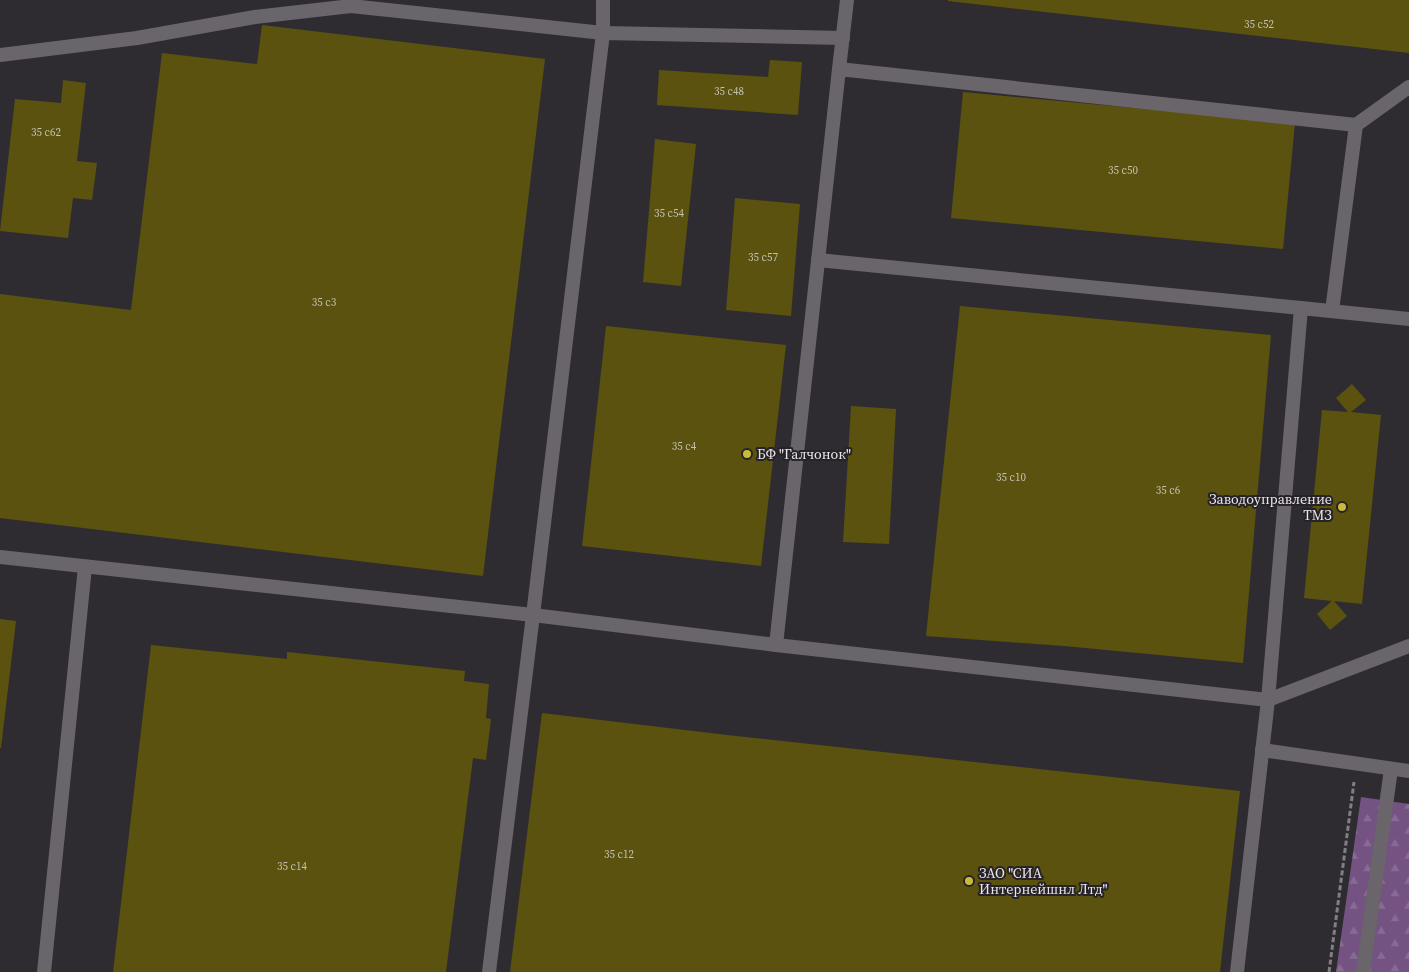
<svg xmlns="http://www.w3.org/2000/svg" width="1409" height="972" font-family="'Source Serif 4',serif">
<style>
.forest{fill:url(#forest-firs)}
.building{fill:#5a520e}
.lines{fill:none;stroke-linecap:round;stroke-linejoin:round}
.path{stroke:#817f83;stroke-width:3;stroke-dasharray:5 2.5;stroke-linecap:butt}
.lane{stroke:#69656b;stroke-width:14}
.poi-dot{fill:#caba3a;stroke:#262227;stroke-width:2}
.labels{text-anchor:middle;stroke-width:4;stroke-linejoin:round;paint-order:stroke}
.number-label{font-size:11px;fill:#c4c1b2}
.poi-label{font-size:14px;fill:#e8e6e9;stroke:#262227;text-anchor:start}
</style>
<defs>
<pattern id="forest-firs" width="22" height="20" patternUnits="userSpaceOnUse" patternTransform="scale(1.25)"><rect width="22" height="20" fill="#745282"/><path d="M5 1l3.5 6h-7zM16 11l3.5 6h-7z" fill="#886b94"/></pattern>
</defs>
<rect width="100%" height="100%" fill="#2f2c31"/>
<polygon class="forest" points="1361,797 1409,804 1409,972 1336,972"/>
<g class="building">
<polygon points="948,0 1409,0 1409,53 948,1"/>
<polygon points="262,25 545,59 483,576 0,518 0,294 131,310 162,53 257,64"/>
<polygon points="770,60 802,62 798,115 657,105 659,70 768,77"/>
<polygon points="63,80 86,83 77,161 97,163 92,200 73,198 68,238 0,231 15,99 61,103"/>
<polygon points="963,92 1295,123 1283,249 951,218"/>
<polygon points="655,139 696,144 681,286 643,282"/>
<polygon points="735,198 800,204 791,316 726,310"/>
<polygon points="960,306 1271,335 1243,663 1064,646 926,636"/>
<polygon points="606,326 786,345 761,566 582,546"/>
<polygon points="1352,384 1366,400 1351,412 1381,415 1362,604 1334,601 1347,616 1330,630 1317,614 1332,601 1304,598 1322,410 1348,412 1336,398"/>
<polygon points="851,406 896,409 889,544 843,542"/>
<polygon points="0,619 16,621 1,748 0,748"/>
<polygon points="151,645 287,659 287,652 465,671 464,681 489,684 486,718 491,719 486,760 473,758 446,972 113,972"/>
<polygon points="542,713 727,735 1240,791 1220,972 510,972"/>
</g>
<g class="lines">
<polyline class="path" points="1329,972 1354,782"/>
<g class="lane">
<polyline points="0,55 137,38 255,17 351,6 603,33 603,0"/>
<polyline points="839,69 847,0"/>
<polyline points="818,260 1301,308"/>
<polyline points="1332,311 1356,125 1409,87"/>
<polyline points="0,557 533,615 776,645 1268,700 1301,308 1409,319"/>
<polyline points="776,645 839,69 1356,125"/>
<polyline points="1262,750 1409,771"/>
<polyline points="44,972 85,567"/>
<polyline points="489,972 533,615 603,33 843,38"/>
<polyline points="1237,972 1268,700 1409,646"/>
<polyline points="1363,972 1391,769"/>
</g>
</g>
<g class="poi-dot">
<circle cx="747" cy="454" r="5"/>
<circle cx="1342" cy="507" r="5"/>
<circle cx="969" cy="881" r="5"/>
</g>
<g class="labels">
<g class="number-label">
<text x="1259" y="28">35 с52</text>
<text x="729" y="95">35 с48</text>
<text x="46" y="136">35 с62</text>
<text x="1123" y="174">35 с50</text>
<text x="669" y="217">35 с54</text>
<text x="763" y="261">35 с57</text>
<text x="324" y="306">35 c3</text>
<text x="684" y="450">35 с4</text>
<text x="1011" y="481">35 с10</text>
<text x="1168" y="494">35 с6</text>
<text x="619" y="858">35 с12</text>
<text x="292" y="870">35 с14</text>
</g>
<g class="poi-label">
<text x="757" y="459">БФ "Галчонок"</text>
<text x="1332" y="504" text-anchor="end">Заводоуправление<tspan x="1332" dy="16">ТМЗ</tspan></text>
<text x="979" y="878">ЗАО "СИА<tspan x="979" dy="16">Интернейшнл Лтд"</tspan></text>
</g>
</g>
</svg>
